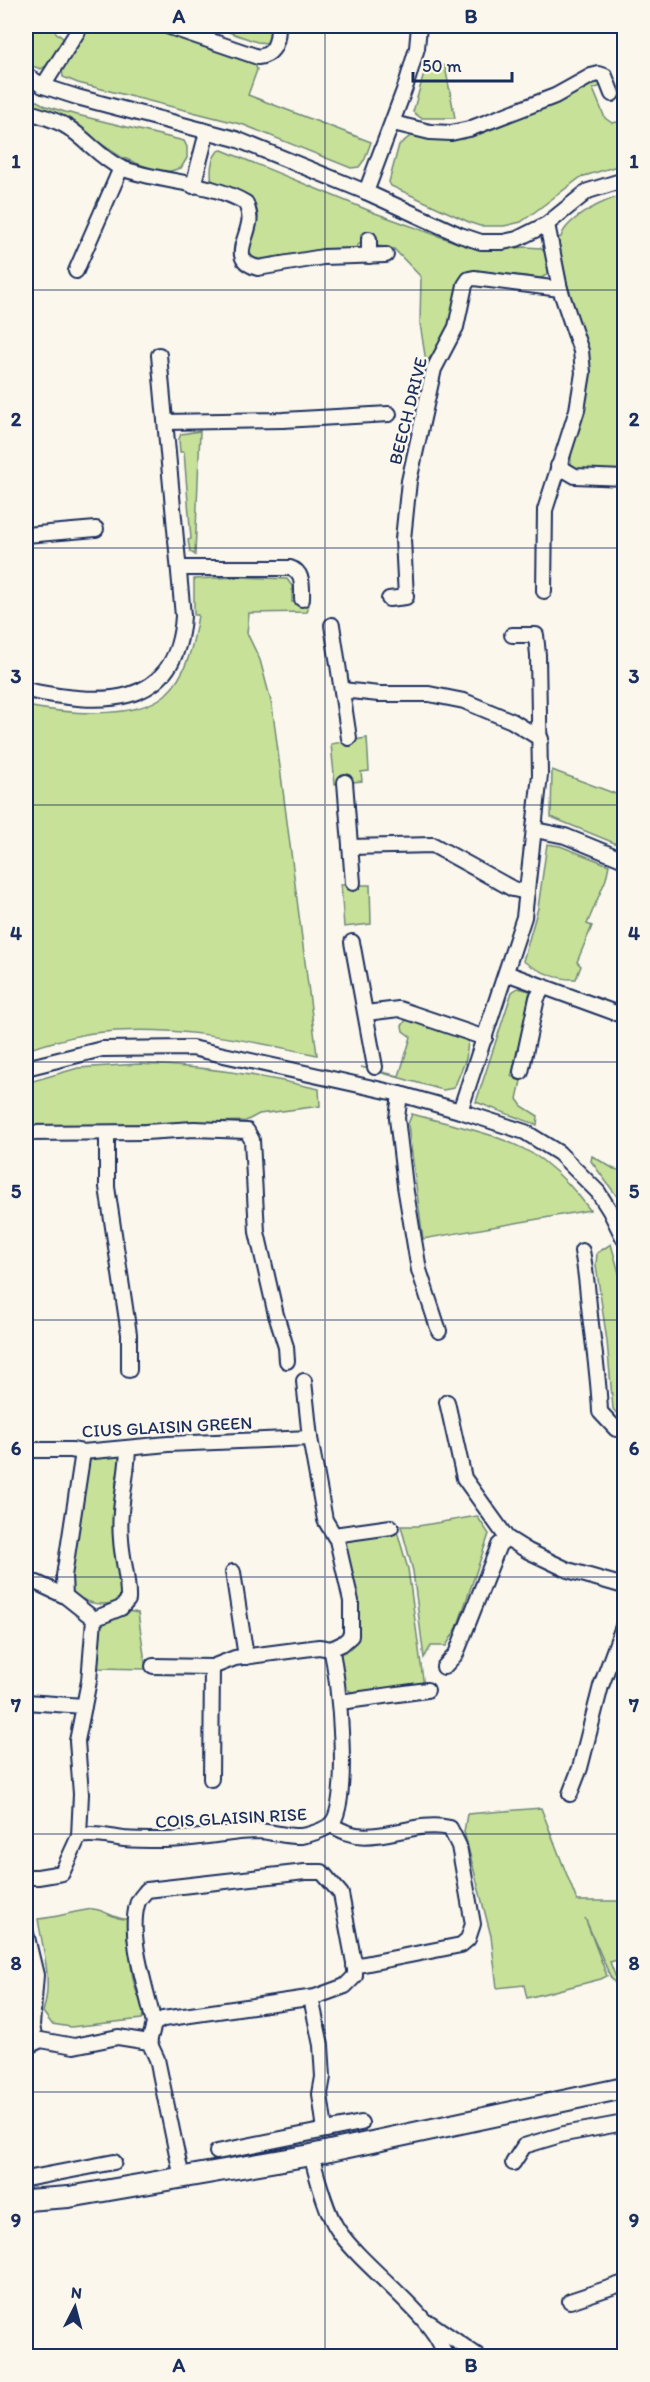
<svg xmlns="http://www.w3.org/2000/svg" width="650" height="2382" font-family="Itim,sans-serif">
<style>
.green{fill:#c7e198;stroke:#71887b;stroke-width:1.5}
.lines{fill:none;stroke-linecap:round;stroke-linejoin:round}
.street-casing{stroke:#1b2f5e;stroke-width:18}
.secondary-casing{stroke:#1b2f5e;stroke-width:24}
.street{stroke:#fbf7ec;stroke-width:14}
.secondary{stroke:#fbf7ec;stroke-width:20}
.grid{fill:none;stroke:#1b2f5e;stroke-width:1.5;stroke-opacity:0.55}
.labels{text-anchor:middle;stroke-width:5;stroke-linejoin:round;paint-order:stroke}
.street-label{font-size:18px;fill:#1b2f5e;stroke:#fbf7ec}
.neatline{fill:none;stroke:#1b2f5e;stroke-width:2}
.grid-label{font-size:20px;text-anchor:middle;font-weight:bold;fill:#1b2f5e}
</style>
<rect width="100%" height="100%" fill="#fbf7ec"/>
<filter id="ink" filterUnits="userSpaceOnUse"><feTurbulence type="fractalNoise" baseFrequency=".0167" numOctaves="2"/><feDisplacementMap in="SourceGraphic" scale="12" xChannelSelector="R" yChannelSelector="G"/><feConvolveMatrix kernelMatrix="1 2 1 2 8 2 1 2 1" color-interpolation-filters="sRGB"/></filter>
<g filter="url(#ink)">
<g class="green">
<polygon points="26,26 48,26 64,39 48,65 41,69 26,64"/>
<polygon points="87,26 159,26 164,30 255,63 257,70 248,95 371,142 365,159 359,167 351,168 244,125 78,83 63,77 62,69"/>
<polygon points="222,26 271,26 268,43 257,42 220,29"/>
<polygon points="427,63 445,66 455,118 421,118 413,112"/>
<polygon points="594,81 598,82 601,86 593,89 605,118 612,123 624,121 624,164 581,177 528,217 521,222 504,226 480,226 471,223 391,186 389,182 399,145 409,137 410,134 445,140 480,134 560,101"/>
<polygon points="26,95 46,106 65,112 184,141 187,147 187,158 181,168 167,172 151,169 121,157 89,136 26,105"/>
<path d="M222,150L375,213L469,247L496,250L526,247L540,248C551,255 555,273 541,278L474,270L464,273C456,286 457,299 454,314C451,331 438,350 426,362L420,323L421,277L394,249L378,246L375,243L374,234H361V242L353,251L315,252L260,259L253,258L247,251L245,196L212,183C210,171 210,160 218,151Z"/>
<path d="M624,195V472L578,471L572,467C566,454 585,406 588,387C591,354 579,328 571,297C565,278 562,258 558,238L561,237C567,217 605,200 624,195Z"/>
<polygon points="200,431 195,555 190,551 188,540 191,539 184,452 180,452 179,439 181,434"/>
<path d="M240,577L287,579L292,586V602L310,601L307,612L249,613L247,633L260,660L272,705L317,1055C243,1039 169,1024 93,1033C70,1036 47,1044 26,1050V706C63,713 133,721 165,695C187,676 194,642 198,615H194V579Z"/>
<polygon points="367,738 369,771 361,772 362,781 335,784 331,744"/>
<polygon points="552,770 624,797 624,847 551,817"/>
<path d="M547,844L560,846L609,865L606,879L587,924L592,926L577,962L581,966L576,979C557,980 538,971 523,961L538,908Z"/>
<polygon points="341,885 370,885 371,924 344,927"/>
<polygon points="518,988 530,991 518,1055 511,1076 521,1081 517,1099 522,1106 538,1116 537,1125 476,1102 512,992"/>
<polygon points="412,1018 468,1041 466,1059 454,1088 443,1090 361,1067 399,1076 411,1037 403,1031 402,1026 405,1021"/>
<path d="M138,1064C201,1066 258,1074 319,1089L320,1106L259,1114L246,1121L26,1127V1083L78,1068Z"/>
<path d="M412,1114C454,1126 506,1134 542,1160C560,1174 577,1192 590,1210L423,1239L408,1124Z"/>
<polygon points="592,1156 614,1169 624,1171 624,1206 591,1161"/>
<polygon points="611,1244 624,1291 624,1418 620,1417 613,1409 607,1341 596,1265 597,1253"/>
<path d="M115,1455L120,1457L121,1462L116,1479L114,1524L116,1555L122,1596L119,1601C101,1607 90,1604 74,1595C63,1573 85,1486 90,1459L93,1456Z"/>
<polygon points="477,1516 489,1534 457,1628 446,1646 431,1646 424,1658 413,1571 401,1526 418,1526"/>
<path d="M397,1531L408,1569L424,1687L354,1693L346,1689C343,1680 338,1666 340,1657C342,1649 350,1645 355,1639C359,1632 359,1619 358,1611C357,1594 343,1554 346,1542L351,1538Z"/>
<polygon points="128,1611 138,1613 146,1669 97,1668 102,1622 123,1615"/>
<polygon points="541,1808 577,1901 624,1901 624,1958 610,1962 618,1983 615,1983 611,1978 585,1918 607,1976 601,1979 527,1998 524,1985 497,1988 491,1936 464,1832 467,1814"/>
<path d="M93,1909C106,1910 115,1920 127,1919C130,1941 129,1966 135,1987C138,1998 146,2008 142,2019L71,2027L52,2024L43,2012C53,1981 43,1950 38,1919C57,1918 74,1911 93,1909Z"/>
</g>
<g class="lines">
<g class="street-casing">
<g id="street">
<path d="M167,26L258,57C275,55 278,41 278,26"/>
<polyline points="26,75 43,86 77,97 236,139 366,192 460,235 481,242 503,242 517,239 547,224 588,191 624,180"/>
<polyline points="43,86 81,26"/>
<path d="M26,111C41,116 56,119 69,128C88,141 101,158 121,168C161,183 209,181 246,203C248,210 251,216 249,223C246,242 230,260 258,268L323,257L386,255"/>
<polyline points="393,123 430,132 451,133 469,129 555,96 591,76 599,74 605,76 612,94"/>
<polyline points="193,186 207,132"/>
<polyline points="366,192 406,85 417,48 419,26"/>
<polyline points="369,239 369,256"/>
<polyline points="76,271 121,168"/>
<polyline points="166,422 283,420 389,414"/>
<polyline points="558,466 575,476 624,478"/>
<polyline points="26,535 96,529"/>
<path d="M179,568H290C304,572 302,587 302,599"/>
<polyline points="544,591 545,510 577,410 583,373 581,351 560,289 547,224"/>
<polyline points="389,599 406,597 403,539 409,481 434,369 456,327 465,285 469,279 474,278 560,289"/>
<polyline points="332,625 349,738"/>
<path d="M26,690C98,705 177,712 183,616L159,355"/>
<polyline points="342,690 379,694 429,694 464,701 512,721 541,739"/>
<polyline points="345,782 353,883"/>
<polyline points="535,830 565,836 624,860"/>
<polyline points="350,847 433,845 513,889 527,892"/>
<polyline points="352,942 375,1067"/>
<polyline points="506,973 624,1016"/>
<polyline points="366,1013 399,1009 485,1038"/>
<polyline points="26,1068 102,1049 192,1048 400,1094 460,1111 525,1132 559,1153 598,1192 610,1211 624,1239"/>
<polyline points="521,1072 537,998 543,988"/>
<polyline points="400,1094 397,1118 405,1186 419,1270 439,1331"/>
<polyline points="460,1111 524,917 540,775 538,655 536,635 512,635"/>
<polyline points="26,1133 145,1132 194,1129 247,1131 252,1140 257,1232 276,1315 286,1347 287,1361"/>
<polyline points="107,1133 107,1187 129,1334 129,1370"/>
<path d="M582,1251C587,1276 588,1300 591,1324C595,1354 599,1382 600,1412L616,1429H624"/>
<polyline points="447,1402 464,1478 507,1538 528,1551 568,1570 624,1586"/>
<polyline points="26,1450 71,1450 83,1452 168,1444 310,1438"/>
<polyline points="334,1535 391,1527"/>
<polyline points="233,1572 246,1657"/>
<polyline points="26,1582 37,1583 65,1596"/>
<path d="M94,1619L121,1608L128,1600C129,1579 122,1560 121,1539C118,1508 127,1480 128,1449"/>
<polyline points="153,1666 212,1667 235,1658 319,1647 331,1649"/>
<polyline points="444,1667 456,1654 499,1545 507,1538"/>
<polyline points="26,1702 84,1706"/>
<polyline points="340,1702 427,1690"/>
<polyline points="211,1779 212,1667"/>
<polyline points="570,1794 580,1768 601,1686 624,1624"/>
<path d="M331,1824C369,1853 409,1818 450,1828L459,1846L473,1924L468,1939L461,1945L354,1966"/>
<path d="M79,1836C95,1833 109,1837 124,1839C136,1840 149,1840 161,1840C193,1840 224,1832 256,1831C271,1831 287,1837 301,1836C309,1835 325,1830 331,1824C351,1805 339,1677 331,1649L342,1644L351,1636V1601L337,1540L325,1520L310,1438L304,1381"/>
<polyline points="26,1877 38,1877 62,1873 79,1836 81,1794 77,1741 89,1681 94,1619 65,1596 64,1576 83,1452"/>
<polyline points="26,1933 36,1975 32,2025 35,2042"/>
<polyline points="311,1998 321,2045 323,2077 320,2094 325,2130"/>
<path d="M149,2042L154,2024L163,2019L315,1997L345,1986L355,1976V1968L341,1894L322,1872H305L147,1890C144,1894 138,1899 137,1905C128,1938 147,1991 154,2024"/>
<polyline points="26,2047 41,2040 74,2046 118,2037 149,2042 157,2059 182,2178"/>
<polyline points="217,2152 361,2123"/>
<path d="M311,2155C317,2176 326,2213 338,2230C363,2268 435,2316 445,2356"/>
<polyline points="513,2163 524,2146 564,2134 624,2123"/>
<polyline points="26,2179 114,2162"/>
<polyline points="570,2301 624,2283"/>
<polyline points="430,2323 478,2356"/>
</g>
</g>
<g class="secondary-casing">
<polyline id="secondary" points="26,2200 69,2197 311,2155 624,2088"/>
</g>
<use href="#street" class="street"/>
<use href="#secondary" class="secondary"/>
</g>
</g>
<path class="grid" d="M325,26V2356M26,290H624M26,548H624M26,805H624M26,1062H624M26,1320H624M26,1577H624M26,1834H624M26,2092H624"/>
<g class="labels">
<g class="street-label">
<text transform="translate(408 411) rotate(-76)" y="6">BEECH DRIVE</text>
<text transform="translate(167 1427) rotate(-3)" y="6">CIUS GLAISIN GREEN</text>
<text transform="translate(231 1818) rotate(-3)" y="6">COIS GLAISIN RISE</text>
</g>
</g>
<rect width="650" height="2382" fill="none" stroke="#fbf7ec" stroke-width="66"/>
<g transform="translate(75 2307) rotate(6)" stroke="#fbf7ec" stroke-width="4.5" paint-order="stroke">
<path d="M0-4.5L10 22L0 15L-10 22Z" fill="#1b2f5e"/>
<text y="-9" font-size="16" font-weight="bold" text-anchor="middle" fill="#1b2f5e">N</text>
</g>
<path d="M413 72v9h99v-9" fill="none" stroke="#1b2f5e" stroke-width="3"/>
<text x="422" y="72" font-size="18" fill="#1b2f5e" stroke="#fbf7ec" stroke-width="4.5" paint-order="stroke">50 m</text>
<rect x="33" y="33" width="584" height="2316" class="neatline"/>
<g class="grid-label">
<text x="179" y="23">A</text>
<text x="471" y="23">B</text>
<text x="16" y="168">1</text>
<text x="634" y="168">1</text>
<text x="16" y="426">2</text>
<text x="634" y="426">2</text>
<text x="16" y="683">3</text>
<text x="634" y="683">3</text>
<text x="16" y="940">4</text>
<text x="634" y="940">4</text>
<text x="16" y="1198">5</text>
<text x="634" y="1198">5</text>
<text x="16" y="1455">6</text>
<text x="634" y="1455">6</text>
<text x="16" y="1712">7</text>
<text x="634" y="1712">7</text>
<text x="16" y="1970">8</text>
<text x="634" y="1970">8</text>
<text x="16" y="2227">9</text>
<text x="634" y="2227">9</text>
<text x="179" y="2372">A</text>
<text x="471" y="2372">B</text>
</g>
</svg>
